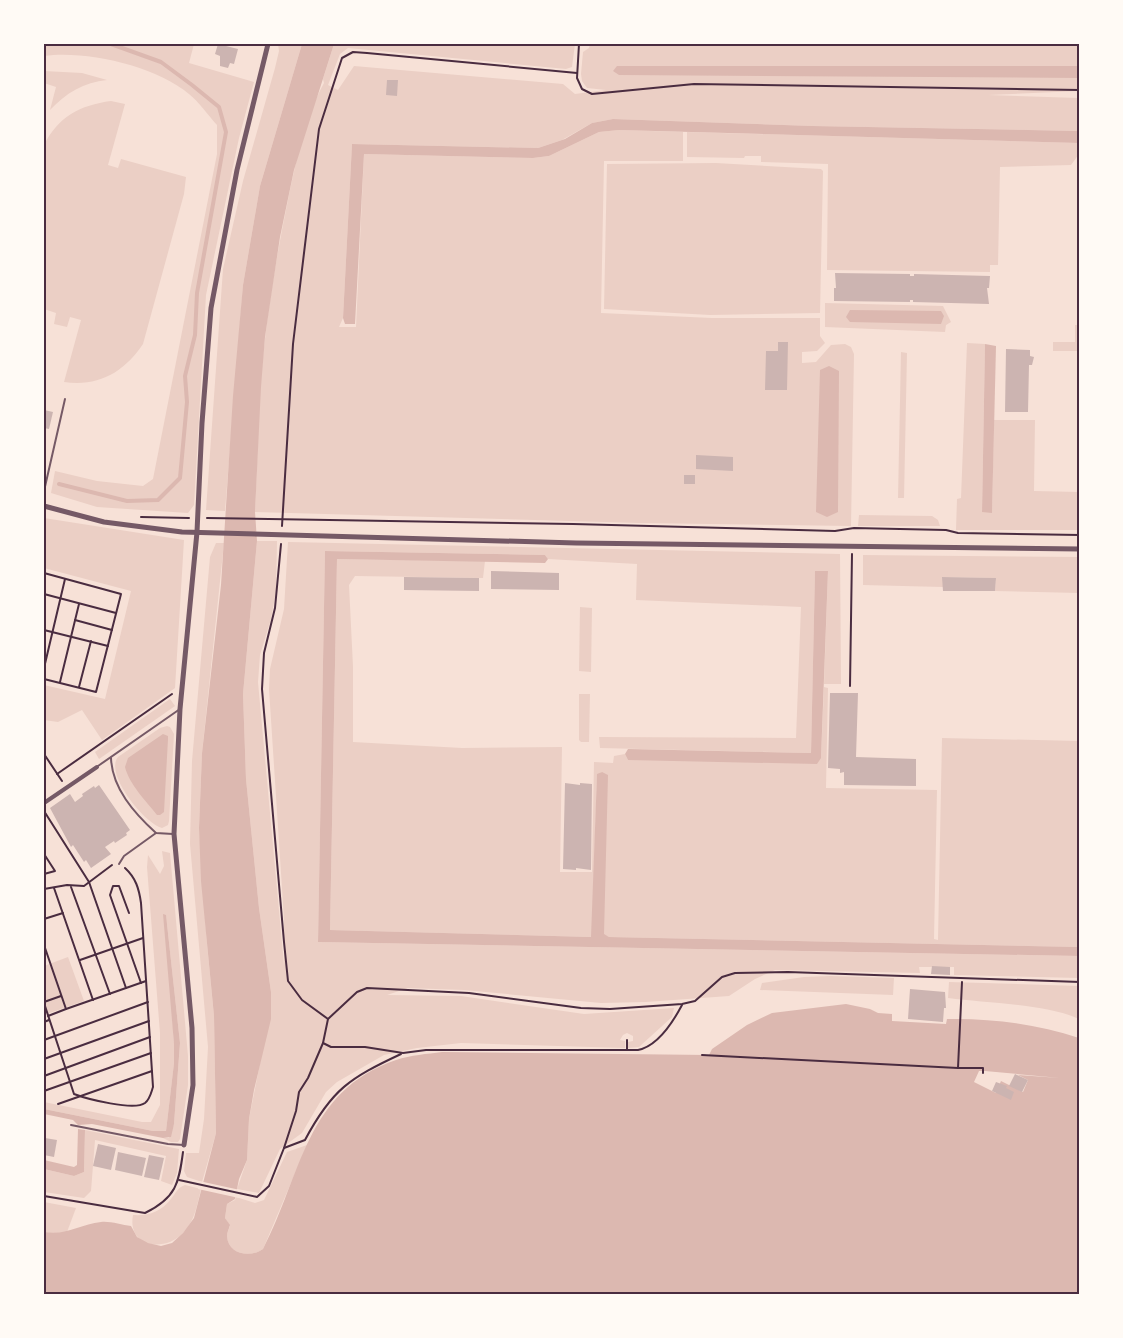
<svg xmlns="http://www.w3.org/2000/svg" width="1123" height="1338" font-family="'Roboto Serif',serif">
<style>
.green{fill:#ebcfc5}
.water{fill:#dcb8b0;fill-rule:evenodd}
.pier{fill:#f7e1d7}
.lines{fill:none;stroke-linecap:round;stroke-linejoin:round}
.stream{stroke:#dcb8b0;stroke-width:4}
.building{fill:#ccb4b1}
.path{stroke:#4a2c40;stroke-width:2}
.service{stroke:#755966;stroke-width:2}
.pedestrian{stroke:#755966;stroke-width:4}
.minor{stroke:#755966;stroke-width:5}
.neatline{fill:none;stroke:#4a2c40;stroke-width:2}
</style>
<rect width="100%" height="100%" fill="#f7e1d7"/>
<g class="green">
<path d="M44,44H194L189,63L254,82L239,138L206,295L194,505L188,513L97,507L51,493L55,471L97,481L143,486L153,479L217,154V125C208,115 199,102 189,94C156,66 86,50 44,56Z"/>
<polygon points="278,44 302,44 260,186 243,285 225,511 206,510 223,269 243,181 275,68 279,51"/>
<path d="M334,44H575L572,67L566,69L348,48L340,54L328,85L338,90L354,66L563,84L575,94L606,90L587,88L582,81L581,74L583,52L589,48L590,44H1079V91L988,95L1079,98V131L813,126L613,119L592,123L562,140L538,148L352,144L343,318L339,327H356L364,154L533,158L549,156L599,132L619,130L683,132V161H604L601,313L712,318H820V336L825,343L817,351L802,352V363L816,362L831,345L845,344L851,347L854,354L851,526L639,523L255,512C257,471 258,430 260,389C265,325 275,262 288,200C296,162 305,117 324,83L323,79Z"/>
<path d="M44,71L82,73L107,80C84,82 66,93 50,110L56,87L44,83Z"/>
<path d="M111,101L125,104L108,165L118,168L121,159L186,177L184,194L143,344C124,372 99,387 64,382L81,320L70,317L67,327L54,324L56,313L44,309V145C58,117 80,105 111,101Z"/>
<polygon points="687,132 1080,143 1079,154 1071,165 1000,167 998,265 990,265 990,272 827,270 828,164 761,162 761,156 745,156 744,158 687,157"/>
<polygon points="716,163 821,169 823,171 820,313 710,315 604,309 607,164"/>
<polygon points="825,303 943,306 951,322 946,325 945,332 825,327"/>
<polygon points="1075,325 1079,325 1079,351 1053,351 1053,342 1075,342"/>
<polygon points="967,343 985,344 982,511 992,512 994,420 1035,420 1034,491 1079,492 1079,530 956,530 957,499 961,498"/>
<polygon points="901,352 907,353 904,498 898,498"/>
<polygon points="859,515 932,516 938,520 940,526 858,526"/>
<polygon points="44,518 184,540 175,688 102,740 82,710 58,722 44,720 44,685 105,699 131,591 44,568"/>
<polygon points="257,541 277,541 276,591 271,619 260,655 258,682 284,965 284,919 269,689 270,669 284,609 288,542 840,554 841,684 824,684 828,571 815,571 811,753 600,748 599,737 796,738 801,607 636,600 637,564 548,559 545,555 325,551 318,942 1079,956 1079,978 954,975 954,967 919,967 920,973 775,970 755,979 729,996 646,1002 601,1003 464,990 408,988 387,995 461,996 584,1014 674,1008 672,1017 639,1047 628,1048 628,1042 633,1041 633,1036 627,1033 623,1035 620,1040 625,1041 625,1048 461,1043 417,1048 384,1055 337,1082 326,1092 302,1133 280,1149 259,1193 237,1189 247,1160 249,1119 264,1043 271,992 259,908 246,779 243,694"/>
<polygon points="216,543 224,543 202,753 199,828 207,944 214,1016 216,1133 202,1182 187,1177 184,1171 186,1153 199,1153 204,1119 208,1047 190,844 192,761 210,557"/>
<polygon points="863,555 1079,557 1079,593 995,591 996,578 943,577 943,587 863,585"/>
<polygon points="337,559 485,561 483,578 355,576 349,585 353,667 353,742 462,748 562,747 560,872 592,872 594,762 613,763 614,756 625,754 628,760 821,758 824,687 828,688 826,788 937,790 934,939 938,940 942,738 1079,741 1079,947 609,937 604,935 602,772 597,775 592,937 330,930"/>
<polygon points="580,607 592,608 591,672 579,671"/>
<polygon points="579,694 590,694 589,742 581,742 579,740"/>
<polygon points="170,699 175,706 99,759 95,752"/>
<path d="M167,726L170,727L174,734L169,821L168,825L162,828C145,824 104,774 118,757L160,728Z"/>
<polygon points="162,851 170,853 188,1056 188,1085 180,1139 178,1142 171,1142 163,1138 169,1138 174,1124 180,1043 166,915 174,1044 174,1063 166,1131 153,1131 44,1109 44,1102 142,1122 151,1122 160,1105 160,1033 147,867 148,855 160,874 164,866"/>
<polygon points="68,957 84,1001 44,1015 44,966"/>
<polygon points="830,976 894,978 893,995 760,990 762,983 804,977"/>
<path d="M949,982L1079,986V1019C1046,1004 986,1003 948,998Z"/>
<polygon points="85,1130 179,1149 177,1173 172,1185 161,1181 166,1156 95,1140 91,1191 84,1198 44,1192 44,1169 74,1176 84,1172"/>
<path d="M307,1145L263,1249C251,1258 228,1255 227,1236C227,1232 229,1229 230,1226L225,1218L227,1204L235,1200L236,1197L255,1203L264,1200L287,1152Z"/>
<path d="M185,1185L201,1189C197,1205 195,1221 183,1233C164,1253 127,1247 133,1215C148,1216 161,1212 171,1199C176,1193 177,1188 185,1185Z"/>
<polygon points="44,1202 76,1208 67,1232 54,1234 44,1232"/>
</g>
<g class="water">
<path d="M302,44H334L294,170L280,237L265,337L261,387L255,512L257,541L243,694L246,779L259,908L271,992V1019L254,1090L249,1119L247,1160L239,1179L235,1199L227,1204L225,1218L230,1225C229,1229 227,1232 227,1236C228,1255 251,1258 263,1249C302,1175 305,1091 396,1060C411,1055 427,1054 442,1052L709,1055L712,1049L747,1025L772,1013L846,1004L870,1009L878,1013L892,1014V1021L946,1024L947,1019C991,1018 1037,1024 1079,1038V1294H44V1232C67,1236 80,1224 101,1222C110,1221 122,1225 131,1226L137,1237L148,1243L161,1246L172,1243L183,1233L194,1218L216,1133L214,1016L201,881L199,828L202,753L221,585L233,396L243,285L260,186ZM979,1071H985L1060,1078L1018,1075L1028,1080L1023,1092L1001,1081L996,1093L974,1082Z"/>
<polygon points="617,66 1079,66 1080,78 619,75 613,71"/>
<polygon points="613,119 813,126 1079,131 1079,143 619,130 599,132 549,156 533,158 364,154 355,324 345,324 343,318 352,144 538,148 565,139 592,123"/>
<polygon points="850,310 941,311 944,316 941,324 850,322 846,317"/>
<polygon points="985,344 996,346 992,513 982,512"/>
<polygon points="829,366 839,371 838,512 827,517 816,512 820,370"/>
<polygon points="325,551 545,555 548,559 545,563 337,559 330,930 591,937 597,774 602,772 608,775 604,934 609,937 1079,947 1079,956 318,942"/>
<polygon points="815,571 828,571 821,758 817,764 628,760 625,754 628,749 811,753"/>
<path d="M163,734L168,736V739L164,812L160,815H157C146,801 129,784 125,767L128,758Z"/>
<polygon points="163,914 166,915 180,1043 174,1124 171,1137 163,1138 92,1124 78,1125 73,1120 44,1114 44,1109 153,1131 166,1131 174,1063 174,1044"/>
<polygon points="78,1129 85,1130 84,1172 74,1176 44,1169 44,1160 74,1167 77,1165"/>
</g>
<polygon class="pier" points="199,1181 240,1190 239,1198 198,1189"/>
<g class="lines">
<polyline class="stream" points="59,484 127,501 158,500 180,478 187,402 185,376 195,335 197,293 226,132 219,107 192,85 161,62 111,44"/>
</g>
<g class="building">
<polygon points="218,44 238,49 234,64 230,63 228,68 220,66 220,56 215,54"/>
<polygon points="387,80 398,80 397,96 386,95"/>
<polygon points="835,273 910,274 910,276 914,276 914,274 990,276 989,288 987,288 989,304 913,302 913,300 910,300 910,302 834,301 834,288 836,288"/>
<polygon points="778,342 788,342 787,390 765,390 766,351 778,351"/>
<polygon points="1006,349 1030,350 1030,356 1034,357 1032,365 1029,365 1028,412 1005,412"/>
<polygon points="44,410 53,412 49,429 44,428"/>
<polygon points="696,455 733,457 733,471 696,469"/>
<rect x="684" y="475" width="11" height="9"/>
<polygon points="491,571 559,573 559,590 491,589"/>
<polygon points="404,577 479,578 479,591 404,590"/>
<polygon points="942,577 996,578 995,591 943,591"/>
<polygon points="830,693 858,693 856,757 916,759 916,786 844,785 844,772 840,773 840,769 828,768"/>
<polygon points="565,783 580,785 580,783 592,784 591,870 576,868 576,870 563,869"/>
<polygon points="99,785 130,830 126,833 127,835 115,843 114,841 105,847 111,854 91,868 86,860 84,862 73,845 71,847 50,808 70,794 75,802 83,796 82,794 94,786 95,788"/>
<polygon points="932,966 950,967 950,975 931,974"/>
<polygon points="910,989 945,992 946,1008 944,1008 943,1022 908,1019"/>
<polygon points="1015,1074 1028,1080 1022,1092 1009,1086"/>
<polygon points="996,1082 1007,1086 1006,1088 1014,1092 1011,1100 992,1091"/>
<polygon points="45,1138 57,1140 54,1157 44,1155"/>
<polygon points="98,1144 116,1148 111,1170 93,1166"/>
<polygon points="118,1152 146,1158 142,1176 115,1170"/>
<polygon points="149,1155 164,1158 159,1180 144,1177"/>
</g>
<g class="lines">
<g class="path">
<polyline points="579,44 577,78 582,89 592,94 694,84 1080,90"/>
<polyline points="141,517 189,518"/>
<polyline points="207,518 573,524 835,531 854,528 946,530 958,533 1080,535"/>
<polyline points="282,526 293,344 319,129 342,58 353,52 367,53 577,73"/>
<polyline points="281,544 275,608 264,653 262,689 284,942 288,981 302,1000 328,1019"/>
<polyline points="44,573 121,594 96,692 44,679"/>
<polyline points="44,594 116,613"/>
<polyline points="75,620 112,630"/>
<polyline points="44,630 108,646"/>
<polyline points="44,668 65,579"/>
<polyline points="60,682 79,604"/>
<polyline points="850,686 852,554"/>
<polyline points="79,687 91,641"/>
<polyline points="44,754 62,781"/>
<polyline points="57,774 172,694"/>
<polyline points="44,811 89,882 126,988"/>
<polyline points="44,854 55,871 44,874"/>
<polyline points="71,887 110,994"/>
<polyline points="54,888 93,1000"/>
<polyline points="44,889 67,885 84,886 112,865"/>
<polyline points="129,913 119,886 113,886 110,895 141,983"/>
<polyline points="44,919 63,913"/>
<polyline points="44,945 66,1009 146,981"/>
<polyline points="80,960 143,938"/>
<polyline points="44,1002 61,996"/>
<path d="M44,1003L74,1094C87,1099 134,1111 145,1103C150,1099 151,1093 153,1087L141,903C139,889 136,878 125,868"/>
<polyline points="48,1016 66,1009"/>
<polyline points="44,1022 49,1020"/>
<polyline points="44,1040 148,1002"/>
<polyline points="627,1040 627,1050"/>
<path d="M323,1043L331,1047H365L403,1053L426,1050H638C658,1046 673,1022 682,1005"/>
<polyline points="702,1055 958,1068 962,982"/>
<polyline points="44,1059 149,1021"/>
<polyline points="958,1068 983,1068 983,1073"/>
<polyline points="44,1076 150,1037"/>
<polyline points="44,1091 151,1053"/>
<polyline points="58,1104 152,1071"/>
<path d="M284,1148L305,1140C332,1089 350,1078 401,1054"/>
<polyline points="179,1180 257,1197 269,1186 284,1148 296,1111 299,1092 308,1078 323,1043 328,1019 357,992 367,988 469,993 581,1008 610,1009 682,1004 695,1001 722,977 735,973 788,972 1080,982"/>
<path d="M44,1196L145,1213C176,1198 179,1183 183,1152"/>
</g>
<g class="service">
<polyline points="44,491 65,399"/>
<path d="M111,758C112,788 134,813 156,833L173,834"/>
<polyline points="98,766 180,709"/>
<polyline points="119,864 124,856 156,833"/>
<polyline points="71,1125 168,1144 184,1145"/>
</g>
<polyline class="pedestrian" points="44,803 97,767"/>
<g class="minor">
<polyline points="44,506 104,522 182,532 576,543 1080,549"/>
<polyline points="184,1145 193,1085 192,1028 174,834 180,709 197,532 202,423 211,308 237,170 268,44"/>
</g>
</g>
<rect width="1123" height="1338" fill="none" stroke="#fffaf5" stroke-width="90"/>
<rect x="45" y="45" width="1033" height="1248" class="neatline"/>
</svg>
